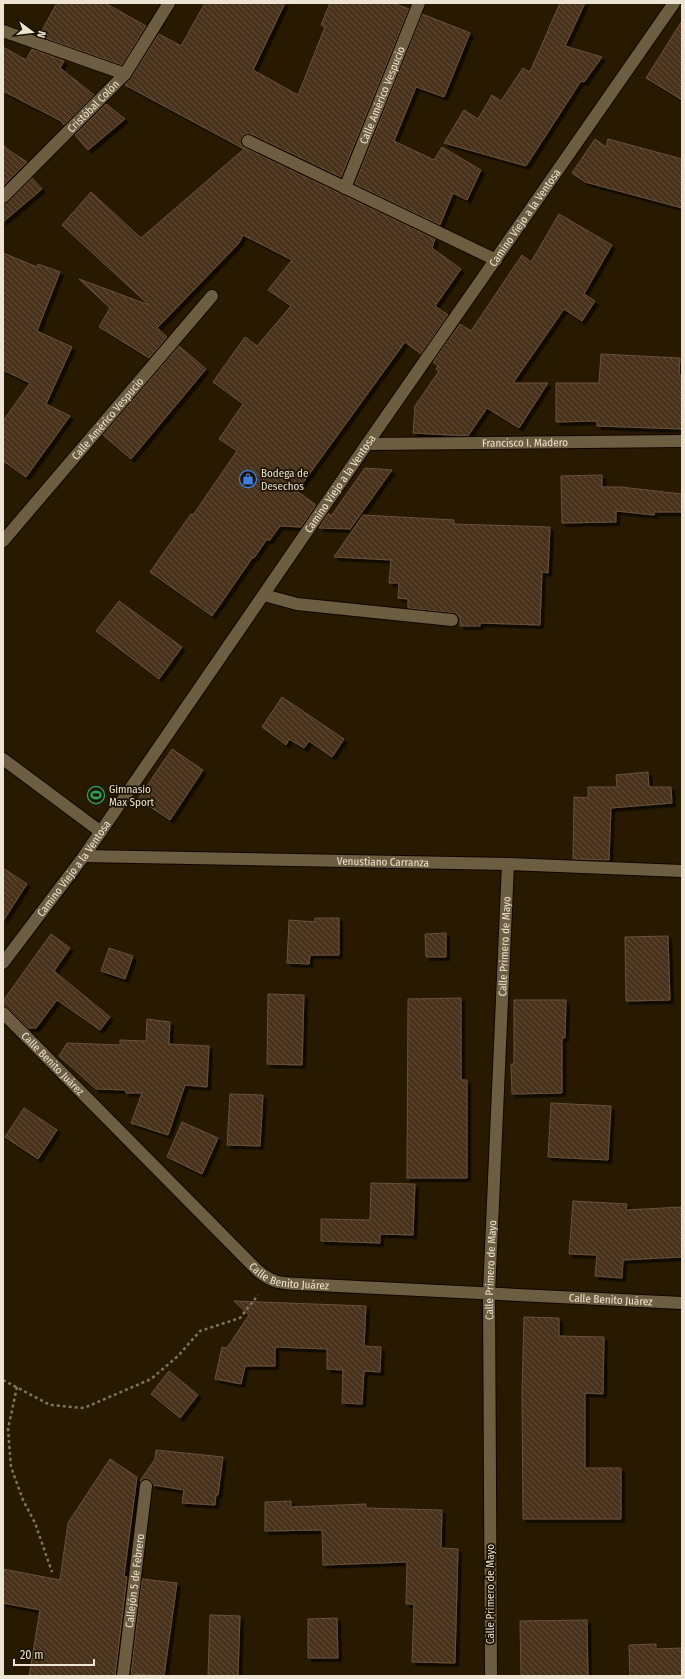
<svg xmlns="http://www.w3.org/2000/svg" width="685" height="1679" font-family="'Fira Sans Condensed',sans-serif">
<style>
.building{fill:url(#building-back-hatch);stroke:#695139;filter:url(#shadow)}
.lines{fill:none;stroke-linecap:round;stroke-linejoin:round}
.lane-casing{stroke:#100500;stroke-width:14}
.street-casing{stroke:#100500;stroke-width:14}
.secondary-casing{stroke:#100500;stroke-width:14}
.path{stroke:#80745e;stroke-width:2.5;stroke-dasharray:3 3;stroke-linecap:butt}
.lane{stroke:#6e5e41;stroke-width:12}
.street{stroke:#6e5e41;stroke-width:12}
.secondary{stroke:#6e5e41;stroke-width:12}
.labels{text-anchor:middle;stroke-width:3.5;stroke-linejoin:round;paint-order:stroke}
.street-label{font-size:11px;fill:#ede4d3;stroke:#1c1200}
.poi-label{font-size:11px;fill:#ede4d3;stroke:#1c1200;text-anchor:start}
</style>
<defs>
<pattern id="building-back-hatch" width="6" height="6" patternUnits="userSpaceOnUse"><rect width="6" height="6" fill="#48331b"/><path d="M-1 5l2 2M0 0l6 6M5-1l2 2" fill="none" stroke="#63503b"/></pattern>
<filter id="shadow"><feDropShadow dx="3.5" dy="3.5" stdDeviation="0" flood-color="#0009"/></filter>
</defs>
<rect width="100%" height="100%" fill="#271a00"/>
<g class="building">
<polygon points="57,3 105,3 146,26 122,65 39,36"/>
<polygon points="205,3 285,3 253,70 298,95 325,27 321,25 330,3 393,3 409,9 341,177 251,134 243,135 241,142 245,148 435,239 432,248 461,269 435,306 448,315 421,354 405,342 297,491 316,505 301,527 280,526 269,541 267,539 254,558 253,557 212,616 150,572 191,514 193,515 237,451 219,439 243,404 213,382 245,337 257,346 291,306 268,290 292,260 243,235 239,243 157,328 167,337 149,358 99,327 110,308 79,279 149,305 62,225 91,192 141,238 244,149 125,85 131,78 159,34 181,46"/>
<polygon points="560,3 585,3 565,46 602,57 584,82 581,81 526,166 444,143 464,110 478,119 492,95 501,101 523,68 530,72"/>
<polygon points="422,14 470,33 444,97 416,87 394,141 434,160 442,147 481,170 467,200 453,193 440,225 355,184"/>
<polygon points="682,21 682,100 646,78"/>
<polygon points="3,47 26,60 32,49 64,61 60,68 94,95 64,125 61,121 3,91"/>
<polygon points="106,104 125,119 88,150 75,135"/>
<polygon points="595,139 606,147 608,139 682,159 682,208 585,182 572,173"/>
<polygon points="3,144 7,149 27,162 3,186"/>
<polygon points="32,178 42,189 3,222 3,204 8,202"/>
<polygon points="559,214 612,245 584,294 595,301 582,321 564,309 513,383 548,383 519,428 487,408 468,436 413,433 415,406 439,371 436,369 438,366 433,362 460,324 471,331 522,255 531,262"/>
<polygon points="3,253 37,267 38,264 60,272 37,331 72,347 46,404 70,416 26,477 3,461 3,421 30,383 3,370"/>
<polygon points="179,346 206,369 131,459 103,435"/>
<polygon points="601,354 680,358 679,375 682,375 682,429 597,426 597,421 556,422 556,383 599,383"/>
<polygon points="365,468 392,470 350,529 351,529 319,528 328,513 331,516"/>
<polygon points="602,475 602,487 621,487 682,494 682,512 654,512 654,515 616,511 616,522 562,523 561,476"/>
<polygon points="363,515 454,520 454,524 550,527 548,573 542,572 540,625 480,623 480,626 460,626 460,617 453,613 408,608 408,599 398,598 399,583 389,583 391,560 334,557"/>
<polygon points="119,601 182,647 159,679 96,631"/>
<polygon points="282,697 344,739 332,757 309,741 304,748 289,739 286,745 262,727"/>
<polygon points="172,749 203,770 170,820 138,799"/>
<polygon points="648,772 649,787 671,787 672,803 611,808 609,860 573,859 574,797 588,798 588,787 617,787 616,775"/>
<polygon points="3,868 27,884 3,921"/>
<polygon points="315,918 339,918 339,955 310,955 309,964 287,963 289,920 315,922"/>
<polygon points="446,933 446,957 426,957 425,934"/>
<polygon points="51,934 70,948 54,971 110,1017 100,1030 57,1000 36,1028 28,1028 8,1008 3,1006 3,1001"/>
<polygon points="668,936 670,1000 626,1001 625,937"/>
<polygon points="109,948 133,956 125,979 101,971"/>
<polygon points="268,994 304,995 302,1065 267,1064"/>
<polygon points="461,998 461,1080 467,1080 467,1178 407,1178 408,999"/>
<polygon points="514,1000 566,1000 565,1038 562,1038 562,1093 512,1094 511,1064 514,1064"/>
<polygon points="147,1019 170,1022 169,1044 209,1046 207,1087 185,1085 168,1135 131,1123 142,1093 126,1093 126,1090 96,1089 59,1056 67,1043 120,1045 120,1040 146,1041"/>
<polygon points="230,1094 263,1095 260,1146 227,1145"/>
<polygon points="551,1103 611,1106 608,1160 548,1157"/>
<polygon points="24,1108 57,1130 38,1159 5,1137"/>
<polygon points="182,1122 218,1138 202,1174 167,1157"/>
<polygon points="371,1183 415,1184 413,1235 380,1234 380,1243 321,1241 321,1219 370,1220"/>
<polygon points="573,1201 627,1204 626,1210 682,1207 682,1257 623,1260 622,1278 595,1276 597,1255 569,1254"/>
<polygon points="234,1301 366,1306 364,1346 381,1347 380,1372 364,1371 362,1404 342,1403 343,1370 327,1369 327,1349 275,1347 275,1366 245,1366 241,1384 215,1379 222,1347 227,1348 249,1315"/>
<polygon points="524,1317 559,1318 559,1336 604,1337 603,1394 585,1393 585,1468 621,1468 621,1519 523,1519 522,1392"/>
<polygon points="169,1371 198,1395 180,1418 151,1394"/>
<polygon points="156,1450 223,1457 218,1495 216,1495 215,1505 182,1503 184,1490 153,1485 151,1480 147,1479 140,1481 155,1459"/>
<polygon points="110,1459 137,1477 124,1576 127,1577 115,1676 29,1676 40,1610 3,1603 3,1569 60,1580 68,1523"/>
<polygon points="291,1501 291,1507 366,1504 366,1508 442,1510 441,1548 458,1549 455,1663 412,1662 414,1604 406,1604 407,1562 323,1565 322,1530 265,1531 265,1502"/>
<polygon points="142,1579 177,1583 164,1676 131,1674"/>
<polygon points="210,1615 240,1616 238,1676 208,1676"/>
<polygon points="337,1618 338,1658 308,1658 308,1619"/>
<polygon points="587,1620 588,1676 521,1676 520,1621"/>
<polygon points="656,1644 656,1649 682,1648 682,1676 630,1676 629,1645"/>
</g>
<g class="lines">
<g class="lane-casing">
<polyline id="lane" points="264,595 297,604 452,620"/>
</g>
<g class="street-casing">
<g id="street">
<polyline points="3,31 125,74"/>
<polyline points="248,141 496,260"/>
<path id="s1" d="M345,188L419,3"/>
<path id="s2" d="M3,197L125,74L169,3"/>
<path id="s3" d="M367,444L682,441"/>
<path id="s4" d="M3,541L212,296"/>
<polyline points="3,759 101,832"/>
<path id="s5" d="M84,856L508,864L682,871"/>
<path id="s6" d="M3,1013L258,1271C273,1283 280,1283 298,1284L682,1303"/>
<path id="s7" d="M123,1676L146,1486"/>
<path id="s8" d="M491,1676L489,1293L508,864"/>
</g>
</g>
<g class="secondary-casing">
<g id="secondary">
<path id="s9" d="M3,963L84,856L367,444L674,3"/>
</g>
</g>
<g class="path">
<polyline points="3,1380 50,1405 84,1408 151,1379 178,1356 200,1331 240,1318 258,1295"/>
<polyline points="17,1387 8,1429 11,1467 23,1500 35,1523 52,1572"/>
</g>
<use href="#lane" class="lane"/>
<use href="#street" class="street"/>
<use href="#secondary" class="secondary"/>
</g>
<defs>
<g id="shop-ring" transform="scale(0.9)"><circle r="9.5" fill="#1c1200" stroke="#3f7fe0" stroke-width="1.5"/><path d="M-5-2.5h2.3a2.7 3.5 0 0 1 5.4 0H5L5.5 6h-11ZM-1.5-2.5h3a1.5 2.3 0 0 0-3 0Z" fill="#3f7fe0"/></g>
<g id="stadium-ring" transform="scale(0.9)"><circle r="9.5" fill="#1c1200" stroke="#2e9e5b" stroke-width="1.5"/><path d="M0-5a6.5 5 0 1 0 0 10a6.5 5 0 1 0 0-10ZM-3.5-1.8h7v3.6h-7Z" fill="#2e9e5b"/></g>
</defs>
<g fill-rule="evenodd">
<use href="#shop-ring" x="248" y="479"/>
<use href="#stadium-ring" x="96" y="795"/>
</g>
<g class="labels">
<g class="street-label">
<text dy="4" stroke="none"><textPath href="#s1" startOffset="100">Calle Américo Vespucio</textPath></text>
<text dy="4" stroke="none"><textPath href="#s2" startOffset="128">Cristóbal Colón</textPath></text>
<text dy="4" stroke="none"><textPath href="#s9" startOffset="910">Camino Viejo a la Ventosa</textPath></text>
<text dy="4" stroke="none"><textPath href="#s4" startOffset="161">Calle Américo Vespucio</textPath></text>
<text dy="4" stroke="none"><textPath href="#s3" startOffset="158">Francisco I. Madero</textPath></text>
<text dy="4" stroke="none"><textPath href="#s9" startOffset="586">Camino Viejo a la Ventosa</textPath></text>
<text dy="4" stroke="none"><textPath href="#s5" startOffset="299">Venustiano Carranza</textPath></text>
<text dy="4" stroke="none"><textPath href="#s9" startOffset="118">Camino Viejo a la Ventosa</textPath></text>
<text dy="4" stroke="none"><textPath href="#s8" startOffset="730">Calle Primero de Mayo</textPath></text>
<text dy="4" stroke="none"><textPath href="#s6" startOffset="71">Calle Benito Juárez</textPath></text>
<text dy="4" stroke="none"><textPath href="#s8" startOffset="406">Calle Primero de Mayo</textPath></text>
<text dy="4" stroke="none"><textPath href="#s6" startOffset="395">Calle Benito Juárez</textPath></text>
<text dy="4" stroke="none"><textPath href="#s6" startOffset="719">Calle Benito Juárez</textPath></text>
<text dy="4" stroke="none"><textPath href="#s7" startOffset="96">Callejón 5 de Febrero</textPath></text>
<text transform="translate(490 1594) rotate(-90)" y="4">Calle Primero de Mayo</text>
</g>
<g class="poi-label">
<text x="261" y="477">Bodega de<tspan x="261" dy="13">Desechos</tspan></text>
<text x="109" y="793">Gimnasio<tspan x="109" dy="13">Max Sport</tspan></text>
</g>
</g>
<rect width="685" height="1679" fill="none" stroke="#ede4d3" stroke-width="8"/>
<g transform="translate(32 32) rotate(105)" stroke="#1c1200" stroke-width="3" paint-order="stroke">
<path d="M0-3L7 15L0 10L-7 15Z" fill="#ede4d3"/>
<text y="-6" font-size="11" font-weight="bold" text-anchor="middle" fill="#ede4d3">N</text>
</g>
<path d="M14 1659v6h80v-6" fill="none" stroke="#ede4d3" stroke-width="2"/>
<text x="20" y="1659" font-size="12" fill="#ede4d3" stroke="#1c1200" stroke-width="3" paint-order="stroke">20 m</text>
</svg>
